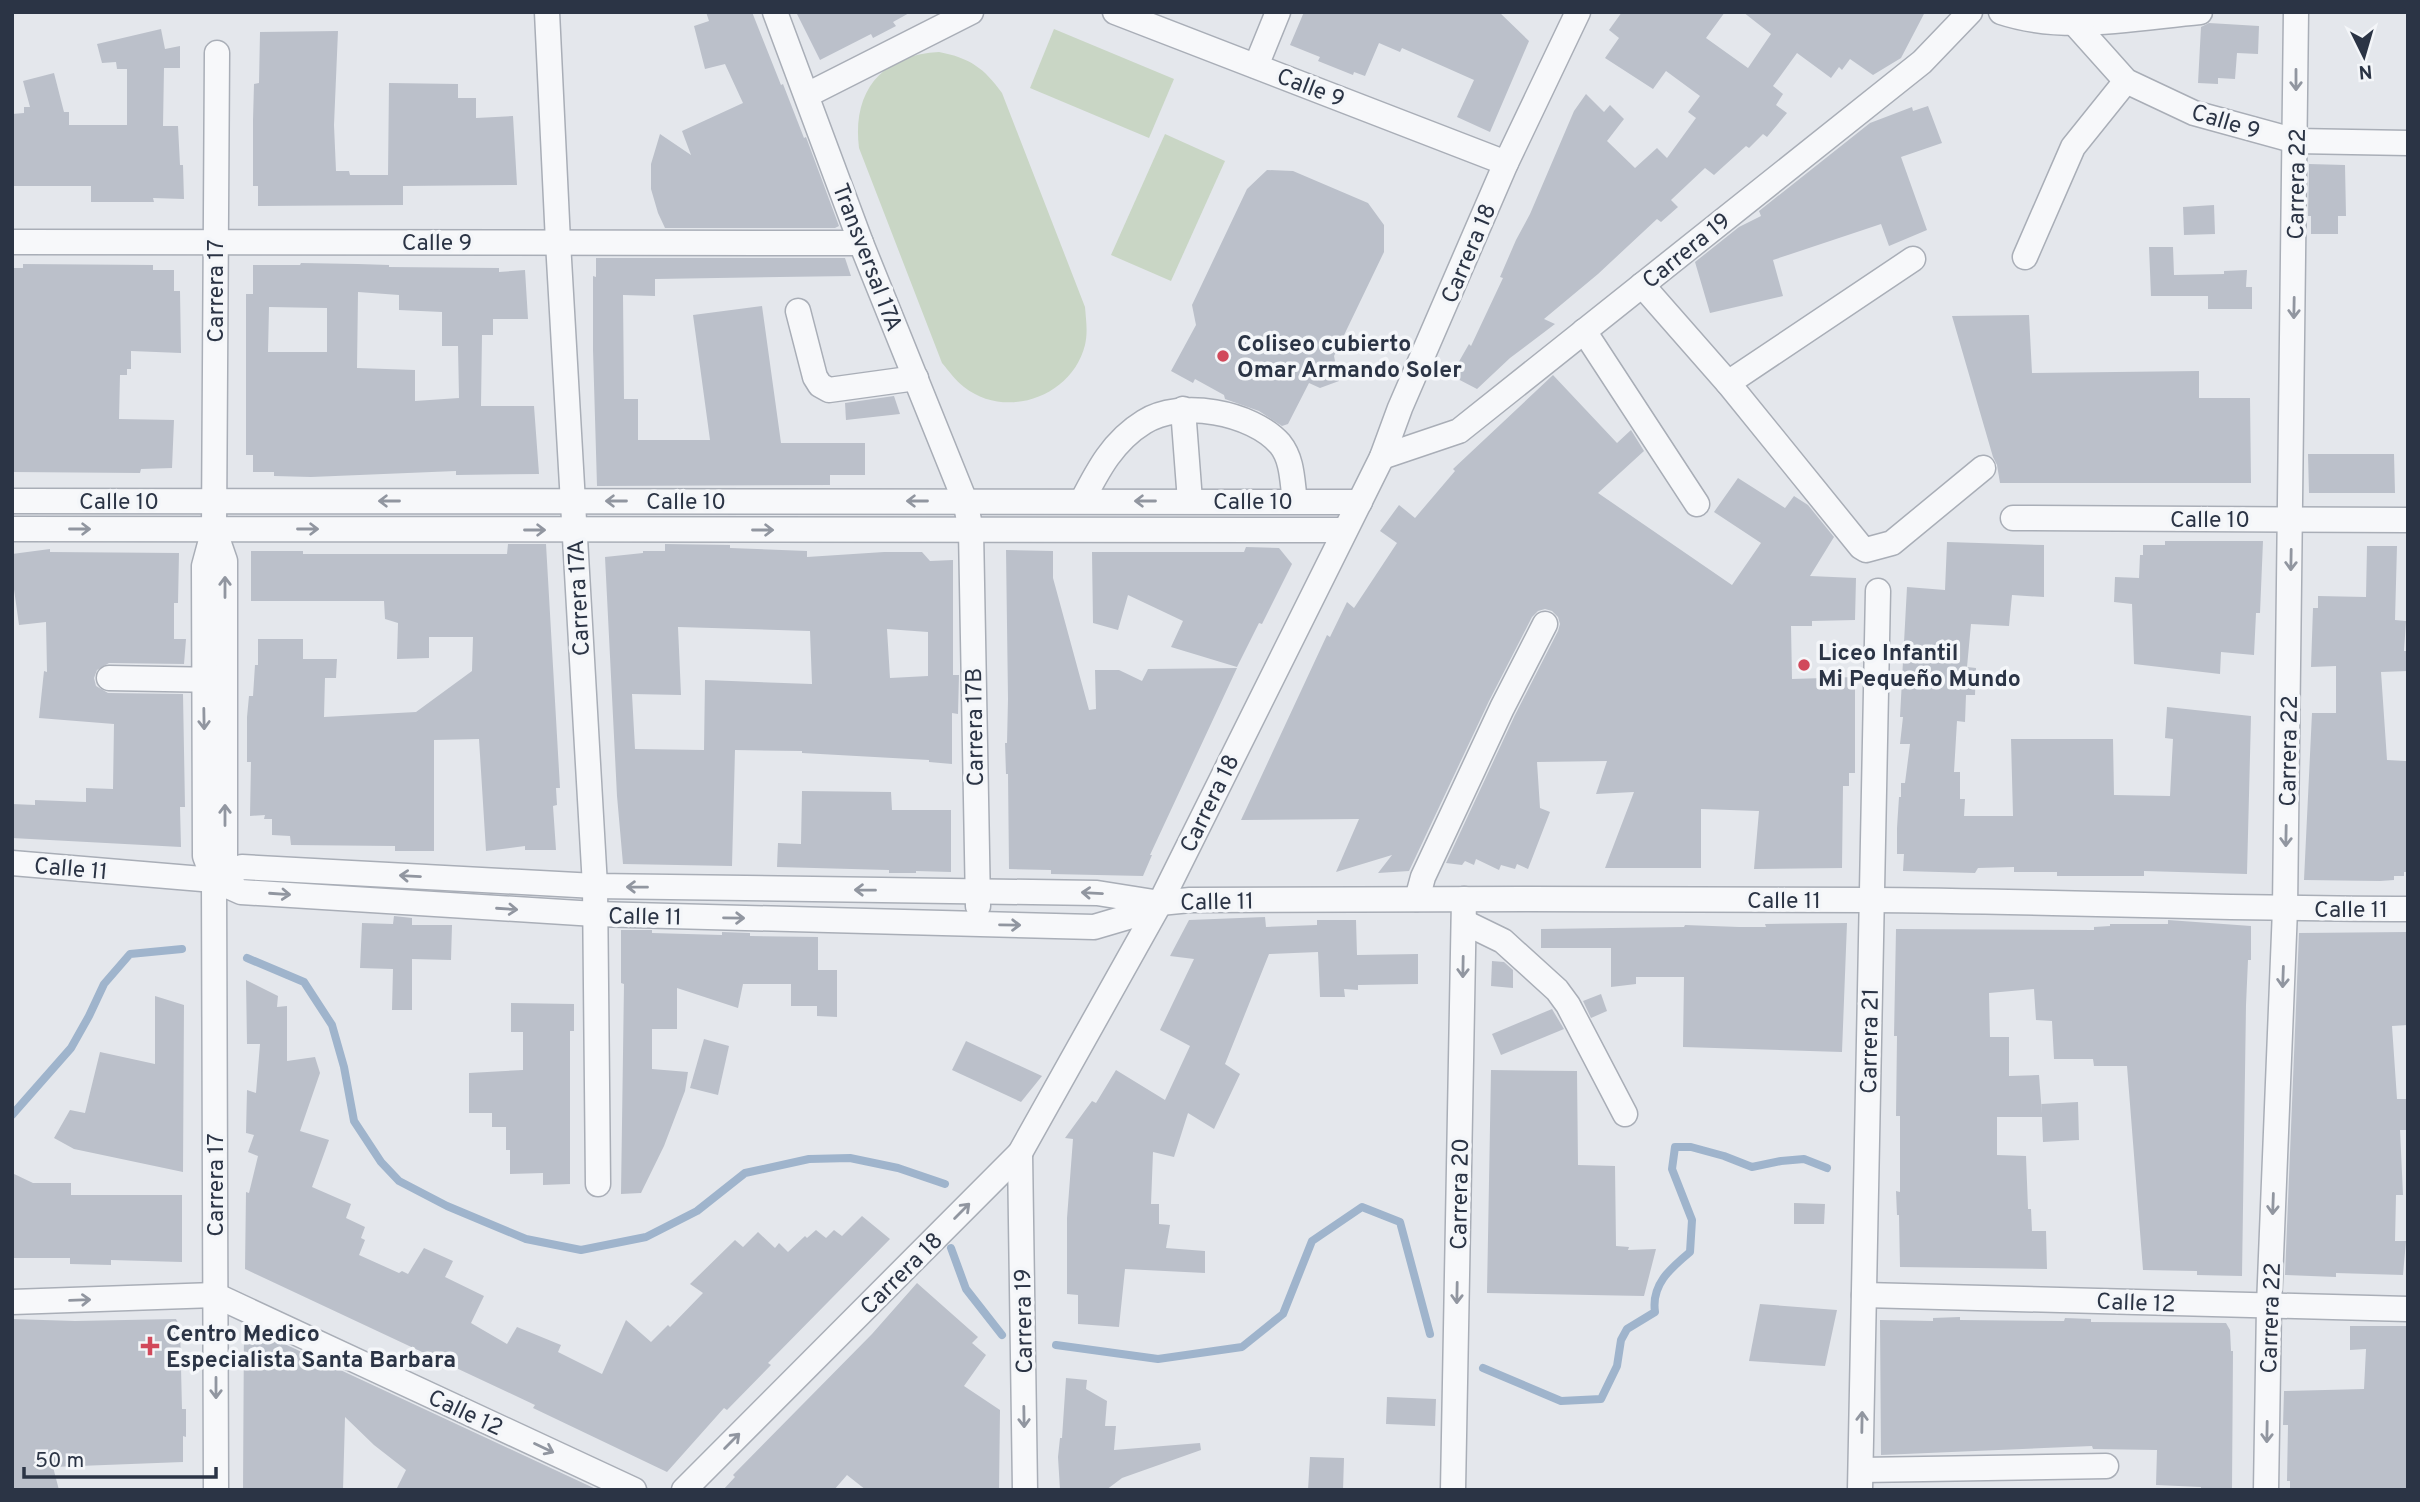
<svg xmlns="http://www.w3.org/2000/svg" width="2420" height="1502" font-family="Overpass,sans-serif">
<style>
.green{fill:#c9d6c5}
.lines{fill:none;stroke-linecap:round;stroke-linejoin:round}
.stream{stroke:#9fb4cc;stroke-width:8}
.building{fill:#bbc0ca;fill-rule:evenodd}
.minor-casing{stroke:#a9aeb7;stroke-width:27}
.minor{stroke:#f7f8fa;stroke-width:24}
.oneway{stroke:#9196a0}
.poi-dot{fill:#d1495b;stroke:#f4f6f9;stroke-width:2.5}
.labels{text-anchor:middle;stroke-width:7;stroke-linejoin:round;paint-order:stroke}
.street-label{font-size:23px;fill:#2b3445;stroke:#f4f6f9}
.poi-label{font-size:23px;font-weight:bold;fill:#2b3445;stroke:#f4f6f9;text-anchor:start}
</style>
<rect width="100%" height="100%" fill="#e4e7ec"/>
<g class="green">
<polygon points="1054,29 1174,79 1149,138 1030,88"/>
<path d="M939,52C970,58 984,68 1002,93L1085,307C1086,320 1088,332 1085,345C1072,397 1006,420 964,387C955,380 949,371 942,363L859,148C852,92 881,55 939,52Z"/>
<polygon points="1165,134 1225,161 1171,281 1111,255"/>
</g>
<g class="lines">
<g class="stream">
<polyline points="247,958 304,982 332,1025 344,1067 354,1121 381,1162 399,1181 447,1206 526,1239 581,1250 646,1237 697,1211 745,1173 809,1159 850,1158 898,1168 945,1184"/>
<polyline points="12,1115 71,1048 89,1016 104,984 130,954 182,949"/>
<polyline points="951,1248 966,1289 1002,1335"/>
<polyline points="1056,1345 1158,1359 1242,1347 1283,1314 1312,1241 1362,1207 1400,1222 1430,1334"/>
<path d="M1483,1368L1561,1401L1601,1399L1617,1366L1621,1340L1627,1329L1655,1312C1651,1284 1671,1268 1690,1252L1692,1220L1672,1169L1675,1147H1691L1724,1156L1752,1167L1781,1161L1804,1159L1827,1168"/>
</g>
</g>
<g class="building">
<polygon points="706,12 752,12 781,85 783,84 804,138 806,137 839,226 835,228 665,228 658,213 651,189 651,164 660,134 691,155 682,131 743,103 725,64 705,69 694,26 709,21"/>
<polygon points="796,12 911,12 893,22 896,26 873,38 871,34 820,60"/>
<polygon points="1304,12 1499,12 1529,41 1490,132 1457,117 1474,80 1402,48 1400,52 1379,43 1365,76 1354,72 1353,75 1318,61 1320,57 1290,45"/>
<polygon points="1622,12 1725,12 1706,38 1748,68 1771,34 1743,12 1925,12 1901,58 1873,75 1850,59 1842,70 1839,67 1831,78 1797,53 1773,86 1783,94 1776,105 1787,113 1767,137 1763,134 1749,148 1746,146 1714,175 1705,168 1671,200 1678,207 1661,222 1657,219 1598,274 1544,319 1555,324 1510,358 1477,389 1454,377 1459,366 1457,365 1469,344 1471,346 1503,278 1500,277 1516,240 1530,214 1574,111 1586,94 1604,112 1610,105 1624,119 1607,141 1635,168 1657,148 1667,158 1696,118 1688,112 1700,96 1666,71 1653,89 1605,58 1619,38 1609,30"/>
<polygon points="2209,23 2259,26 2258,54 2237,53 2235,79 2218,78 2218,84 2198,83 2201,27"/>
<polygon points="161,29 165,49 180,46 180,68 164,68 163,126 178,126 180,165 183,165 184,199 153,198 154,202 91,202 91,186 12,186 12,114 24,113 24,107 30,107 23,81 54,73 64,112 69,112 69,125 127,125 127,69 117,69 116,62 102,63 97,44"/>
<polygon points="338,31 334,125 336,171 349,171 350,175 388,175 389,83 458,84 458,98 476,98 476,118 513,116 517,185 403,186 403,205 258,206 258,186 253,186 253,120 254,84 259,83 260,32"/>
<polygon points="1928,106 1942,143 1901,157 1927,230 1889,246 1881,224 1773,260 1783,296 1710,313 1695,262 1739,227 1761,216 1759,211 1870,123 1912,107 1913,111"/>
<polygon points="2309,164 2345,165 2346,216 2338,216 2338,234 2311,234 2311,216 2308,216"/>
<polygon points="1267,170 1293,171 1368,203 1384,225 1384,252 1334,356 1339,381 1320,388 1309,383 1288,424 1282,426 1259,411 1225,399 1224,395 1195,379 1193,383 1171,371 1196,325 1192,305 1247,189"/>
<polygon points="2214,205 2215,234 2184,235 2183,207"/>
<polygon points="2149,247 2173,247 2174,275 2224,274 2224,271 2247,270 2246,287 2252,287 2252,309 2208,309 2208,296 2151,296"/>
<polygon points="596,258 845,258 851,276 655,279 655,296 623,295 624,399 638,399 638,440 710,440 693,315 762,306 781,443 865,443 865,475 830,475 830,485 597,486 593,350 593,276 596,277"/>
<path d="M301,263L358,264L389,265V267L499,268V272L525,270L528,319H493V335H482L481,406H534L539,474L456,475V471L311,477L274,476V472H253V455H246V294H253V265H300ZM358,292L399,295V310L442,312V346H458L459,398L415,401V370L357,368ZM269,307L327,308V352H268Z"/>
<polygon points="23,264 153,265 153,270 174,270 174,291 180,291 181,353 131,351 131,369 127,369 127,375 120,375 119,419 174,420 172,468 141,469 140,473 12,472 12,268 23,268"/>
<polygon points="2029,315 2032,373 2199,371 2199,398 2250,398 2251,483 2000,483 1997,465 1993,457 1952,316"/>
<polygon points="1553,375 1617,443 1631,430 1644,451 1598,493 1732,585 1761,543 1714,512 1738,478 1785,508 1794,496 1808,505 1834,537 1810,576 1856,578 1855,620 1812,621 1812,626 1791,626 1792,679 1855,677 1855,773 1849,773 1849,786 1843,786 1842,868 1754,869 1759,811 1701,809 1701,868 1605,868 1634,792 1596,794 1607,761 1537,762 1540,808 1550,812 1528,869 1517,864 1515,869 1501,865 1499,870 1476,859 1474,865 1465,861 1462,865 1446,863 1515,715 1558,631 1560,624 1558,617 1552,611 1545,609 1538,611 1532,617 1489,701 1409,871 1378,873 1392,855 1336,872 1359,819 1241,820 1327,635 1330,637 1347,602 1354,608 1397,543 1380,531 1399,505 1415,518 1455,471 1453,469"/>
<polygon points="894,396 900,414 846,420 845,403"/>
<polygon points="2308,454 2394,454 2395,493 2309,493"/>
<polygon points="2165,541 2263,541 2260,613 2256,613 2254,655 2221,652 2220,674 2134,664 2132,604 2114,602 2115,577 2139,578 2140,555 2143,555 2143,545 2165,545"/>
<polygon points="1947,542 2044,545 2044,597 2012,595 2009,626 1971,624 1967,667 1976,668 1975,695 1966,695 1965,722 1957,721 1954,772 1960,772 1960,799 1965,799 1964,816 2013,816 2011,739 2113,739 2114,795 2170,796 2173,739 2165,738 2167,707 2251,716 2247,874 2144,871 2144,876 2057,876 2057,872 2014,872 2014,867 1978,868 1975,873 1903,871 1904,854 1897,854 1897,828 1899,797 1901,797 1901,783 1905,783 1910,744 1900,744 1903,717 1900,717 1907,587 1945,590"/>
<polygon points="508,544 546,544 560,788 556,788 557,805 553,806 556,850 525,850 525,846 486,851 479,739 434,740 434,851 395,851 395,846 291,845 290,836 272,835 272,819 264,819 265,815 250,816 251,762 247,762 247,717 249,696 253,696 255,665 258,665 258,639 303,639 303,659 337,659 336,678 325,678 324,717 416,712 472,671 473,637 429,637 429,658 397,659 398,623 385,619 384,601 251,601 251,551 303,551 303,554 507,554"/>
<path d="M665,544L730,545V548L807,551V557L884,552H922L930,561L953,560V675H959L958,714L952,713V764L929,762V760L802,753V751L735,750L732,866L623,864L617,796L605,557L643,553V551H665ZM678,627L810,631L812,684L705,680L704,750L635,749L632,694L681,695ZM887,629L928,632V676L890,678Z"/>
<polygon points="2367,546 2397,546 2395,620 2406,621 2404,651 2408,651 2408,671 2381,672 2387,760 2406,761 2408,872 2404,872 2404,876 2394,876 2394,880 2380,881 2304,880 2312,713 2336,713 2336,666 2311,667 2313,608 2318,608 2318,596 2366,597"/>
<polygon points="1246,547 1279,548 1292,564 1262,624 1259,623 1237,667 1171,647 1183,621 1128,595 1118,630 1093,623 1092,552 1244,552"/>
<polygon points="50,549 50,552 179,553 178,603 174,603 174,639 186,639 184,664 109,663 97,670 94,678 96,686 108,693 183,694 185,807 180,807 181,847 12,838 12,804 35,805 35,800 86,802 86,788 113,789 114,724 39,718 44,671 47,672 46,622 19,625 12,575 12,554"/>
<polygon points="1006,550 1053,551 1053,578 1089,710 1096,709 1095,670 1119,670 1142,681 1148,669 1237,668 1150,855 1152,855 1143,876 1051,874 1051,870 1009,869 1008,774 1006,774 1005,743 1007,743 1008,699"/>
<polygon points="802,791 891,792 892,810 951,810 951,872 916,871 916,873 889,873 889,870 777,867 778,843 801,844"/>
<polygon points="394,916 412,918 412,925 452,925 451,960 412,959 412,1010 392,1010 393,969 360,968 362,923 393,924"/>
<polygon points="1265,917 1266,927 1317,925 1317,920 1356,920 1357,955 1418,954 1418,984 1358,985 1358,990 1344,989 1345,997 1320,997 1318,952 1269,954 1225,1064 1240,1074 1214,1129 1188,1113 1174,1157 1153,1152 1151,1204 1159,1204 1159,1224 1170,1225 1166,1248 1205,1251 1205,1273 1125,1269 1119,1327 1078,1324 1078,1295 1067,1294 1067,1218 1073,1139 1065,1138 1092,1101 1096,1103 1116,1070 1165,1100 1190,1046 1160,1030 1194,959 1170,956 1189,920"/>
<polygon points="2168,920 2251,926 2251,960 2248,960 2246,1005 2242,1276 2197,1275 2197,1271 2143,1270 2127,1066 2094,1066 2093,1059 2054,1059 2052,1021 2036,1020 2034,989 1989,993 1990,1037 2009,1037 2009,1076 2039,1075 2042,1114 2041,1104 2078,1102 2079,1140 2043,1142 2042,1117 1997,1117 1997,1155 2026,1156 2028,1209 2031,1209 2032,1231 2046,1231 2047,1269 1900,1267 1899,1215 1897,1215 1896,1191 1900,1192 1900,1116 1896,1116 1897,1036 1894,1036 1896,929 2094,930 2094,927 2110,926 2110,924 2168,924"/>
<polygon points="1847,923 1842,1052 1683,1047 1684,977 1636,977 1636,984 1611,987 1611,948 1541,948 1541,929 1684,927 1685,925 1739,927 1766,927 1765,924"/>
<polygon points="621,930 652,930 652,933 722,935 722,932 750,933 750,936 818,937 818,970 837,970 837,1017 817,1016 817,1006 791,1006 791,984 743,984 738,1008 677,988 677,1029 652,1029 652,1069 688,1072 685,1091 664,1146 641,1193 621,1194 624,984 621,983"/>
<polygon points="2408,932 2408,1025 2392,1026 2397,1099 2408,1099 2408,1130 2400,1130 2403,1195 2396,1195 2395,1241 2406,1241 2403,1275 2336,1273 2336,1277 2285,1275 2299,933"/>
<polygon points="1492,961 1504,962 1513,970 1513,988 1491,986"/>
<polygon points="246,980 278,996 277,1007 287,1006 287,1061 315,1057 320,1073 300,1131 329,1140 312,1187 351,1204 346,1218 365,1227 361,1238 365,1240 359,1255 399,1273 402,1271 408,1274 424,1248 453,1261 445,1277 484,1296 471,1323 507,1344 517,1327 561,1345 558,1352 602,1374 626,1320 651,1342 668,1325 670,1327 703,1293 690,1284 735,1240 743,1247 758,1232 775,1248 779,1243 788,1252 805,1236 807,1238 816,1230 826,1238 834,1230 842,1236 862,1216 890,1239 768,1363 771,1365 727,1410 724,1408 667,1472 533,1408 535,1405 245,1269 246,1192 249,1193 258,1156 248,1152 254,1135 246,1133 247,1090 256,1093 260,1044 247,1044"/>
<polygon points="1601,994 1607,1011 1591,1018 1583,1001"/>
<polygon points="155,996 184,1005 183,1172 74,1149 54,1138 70,1110 85,1113 100,1052 155,1064"/>
<polygon points="511,1003 574,1004 574,1031 570,1031 570,1184 543,1185 543,1173 510,1174 510,1150 506,1150 506,1127 492,1127 492,1113 469,1113 469,1073 523,1070 523,1032 511,1032"/>
<polygon points="1552,1009 1564,1029 1501,1055 1492,1034"/>
<polygon points="704,1039 729,1046 718,1095 690,1088"/>
<polygon points="966,1041 1042,1076 1021,1102 952,1070"/>
<polygon points="1491,1070 1577,1071 1578,1165 1615,1166 1616,1246 1629,1247 1628,1250 1656,1249 1644,1296 1487,1293"/>
<polygon points="12,1173 33,1183 71,1183 71,1195 182,1195 182,1262 111,1260 111,1265 70,1264 70,1258 12,1258"/>
<polygon points="1794,1203 1825,1204 1824,1224 1794,1224"/>
<polygon points="917,1283 978,1337 972,1343 986,1355 964,1386 1000,1410 999,1490 866,1490 847,1475 834,1490 723,1490 735,1477 733,1475 872,1334"/>
<polygon points="1760,1304 1837,1310 1825,1366 1749,1361"/>
<polygon points="1960,1317 1960,1320 2064,1321 2065,1318 2091,1319 2091,1322 2226,1323 2230,1330 2231,1351 2233,1351 2232,1490 2201,1490 2201,1487 2156,1485 2157,1450 2093,1449 2092,1446 1881,1455 1880,1320 1933,1321 1933,1318"/>
<polygon points="12,1319 75,1321 176,1319 180,1327 182,1409 186,1409 186,1437 183,1436 183,1462 53,1467 59,1490 12,1490"/>
<polygon points="244,1325 598,1490 396,1490 406,1470 374,1445 345,1417 343,1490 243,1490"/>
<polygon points="2350,1326 2408,1326 2408,1490 2290,1490 2290,1481 2287,1481 2288,1425 2283,1425 2284,1391 2364,1389 2366,1349 2350,1350"/>
<polygon points="1066,1378 1087,1380 1086,1389 1107,1401 1105,1426 1116,1426 1114,1450 1200,1443 1201,1450 1122,1478 1106,1490 1060,1490 1058,1457 1060,1438 1062,1438"/>
<polygon points="1387,1397 1436,1399 1435,1426 1386,1424"/>
<polygon points="1310,1457 1344,1458 1343,1490 1308,1490"/>
</g>
<g class="lines">
<g class="minor-casing">
<g id="minor">
<polyline points="547,12 558,242 595,886 598,1184"/>
<polyline points="775,12 861,243 965,501 971,530 978,906"/>
<polyline points="1115,12 1506,163"/>
<path d="M2001,12C2064,33 2135,18 2200,12"/>
<polyline points="2075,24 2126,81 2194,113 2296,141 2408,143"/>
<polyline points="1256,66 1278,12"/>
<polyline points="807,95 971,12"/>
<polyline points="12,242 861,243"/>
<polyline points="2025,257 2073,147 2126,81"/>
<polyline points="1642,285 1728,383 1861,547 1866,550 1892,543 1983,468"/>
<polyline points="798,311 815,377 820,385 829,390 916,378"/>
<polyline points="1584,331 1697,504"/>
<polyline points="1728,383 1913,259"/>
<polyline points="1183,409 1190,501"/>
<polyline points="1382,457 1459,431 1922,62 1970,12"/>
<polyline points="12,501 1360,502"/>
<path d="M1082,501C1098,470 1113,441 1144,422C1180,399 1252,412 1280,444C1293,460 1292,482 1295,501"/>
<polyline points="2013,518 2408,520"/>
<polyline points="12,529 1345,530"/>
<polyline points="109,678 220,680"/>
<polyline points="12,863 214,880 241,892 595,914 1094,927 1128,917 1160,903"/>
<path d="M214,880L242,867L595,886L1097,893L1160,903L1190,900C1416,899 1643,898 1869,900C2049,901 2228,909 2408,909"/>
<polyline points="214,880 225,858 225,561 214,529"/>
<polyline points="1417,899 1423,877 1502,708 1545,624"/>
<polyline points="1464,922 1503,941 1557,990 1568,1005 1625,1114"/>
<polyline points="1020,1153 1025,1490"/>
<polyline points="1864,1295 2408,1309"/>
<polyline points="12,1302 215,1295 634,1490"/>
<polyline points="1861,1470 2106,1466"/>
<polyline points="216,1490 214,880 205,856 204,566 214,529 217,53"/>
<polyline points="684,1490 1020,1153 1160,903 1382,457 1400,408 1506,163 1578,12"/>
<polyline points="1453,1490 1464,899"/>
<polyline points="1860,1490 1878,591"/>
<polyline points="2266,1490 2269,1306 2285,909 2296,12"/>
</g>
</g>
<use href="#minor" class="minor"/>
</g>
<defs><path id="oneway-shaft" d="M-6 0H5M1.5-3L5.5 0L1.5 3" fill="none" stroke-width="1.6" stroke-linecap="round" stroke-linejoin="round" transform="scale(1.75)"/></defs>
<g class="oneway">
<use href="#oneway-shaft" transform="translate(2296 80) rotate(90)"/>
<use href="#oneway-shaft" transform="translate(2294 308) rotate(91)"/>
<use href="#oneway-shaft" transform="translate(389 501) rotate(-180)"/>
<use href="#oneway-shaft" transform="translate(616 501) rotate(-180)"/>
<use href="#oneway-shaft" transform="translate(917 501) rotate(-180)"/>
<use href="#oneway-shaft" transform="translate(1145 501) rotate(180)"/>
<use href="#oneway-shaft" transform="translate(80 529)"/>
<use href="#oneway-shaft" transform="translate(308 529)"/>
<use href="#oneway-shaft" transform="translate(535 530)"/>
<use href="#oneway-shaft" transform="translate(763 530)"/>
<use href="#oneway-shaft" transform="translate(2291 560) rotate(91)"/>
<use href="#oneway-shaft" transform="translate(225 587) rotate(-90)"/>
<use href="#oneway-shaft" transform="translate(204 719) rotate(89)"/>
<use href="#oneway-shaft" transform="translate(225 815) rotate(-90)"/>
<use href="#oneway-shaft" transform="translate(2286 836) rotate(91)"/>
<use href="#oneway-shaft" transform="translate(410 876) rotate(-177)"/>
<use href="#oneway-shaft" transform="translate(637 887) rotate(-179)"/>
<use href="#oneway-shaft" transform="translate(865 890) rotate(-179)"/>
<use href="#oneway-shaft" transform="translate(1092 893) rotate(-177)"/>
<use href="#oneway-shaft" transform="translate(280 894) rotate(4)"/>
<use href="#oneway-shaft" transform="translate(507 909) rotate(4)"/>
<use href="#oneway-shaft" transform="translate(734 918) rotate(1)"/>
<use href="#oneway-shaft" transform="translate(1010 925) rotate(1)"/>
<use href="#oneway-shaft" transform="translate(1463 967) rotate(91)"/>
<use href="#oneway-shaft" transform="translate(2283 977) rotate(92)"/>
<use href="#oneway-shaft" transform="translate(2273 1204) rotate(92)"/>
<use href="#oneway-shaft" transform="translate(962 1211) rotate(-45)"/>
<use href="#oneway-shaft" transform="translate(1457 1293) rotate(91)"/>
<use href="#oneway-shaft" transform="translate(80 1300) rotate(-2)"/>
<use href="#oneway-shaft" transform="translate(216 1388) rotate(90)"/>
<use href="#oneway-shaft" transform="translate(1024 1417) rotate(89)"/>
<use href="#oneway-shaft" transform="translate(1862 1422) rotate(-89)"/>
<use href="#oneway-shaft" transform="translate(2267 1432) rotate(91)"/>
<use href="#oneway-shaft" transform="translate(732 1441) rotate(-45)"/>
<use href="#oneway-shaft" transform="translate(544 1448) rotate(25)"/>
</g>
<g class="poi-dot">
<circle cx="1223" cy="356" r="7"/>
<circle cx="1804" cy="665" r="7"/>
<path d="M146.5 1335.5h7v7h7v7h-7v7h-7v-7h-7v-7h7z"/>
</g>
<g class="labels">
<g class="street-label">
<text transform="translate(1311 87) rotate(21)" y="8">Calle 9</text>
<text transform="translate(2226 121) rotate(17)" y="8">Calle 9</text>
<text transform="translate(2296 184) rotate(-89)" y="8">Carrera 22</text>
<text x="437" y="250">Calle 9</text>
<text transform="translate(1686 250) rotate(-39)" y="8">Carrera 19</text>
<text transform="translate(1468 253) rotate(-67)" y="8">Carrera 18</text>
<text transform="translate(868 257) rotate(69)" y="8">Transversal 17A</text>
<text transform="translate(215 291) rotate(-90)" y="8">Carrera 17</text>
<text x="119" y="509">Calle 10</text>
<text x="686" y="509">Calle 10</text>
<text x="1253" y="509">Calle 10</text>
<text x="2210" y="527">Calle 10</text>
<text transform="translate(578 598) rotate(-93)" y="8">Carrera 17A</text>
<text transform="translate(974 727) rotate(-91)" y="8">Carrera 17B</text>
<text transform="translate(2288 751) rotate(-89)" y="8">Carrera 22</text>
<text transform="translate(1209 803) rotate(-64)" y="8">Carrera 18</text>
<text transform="translate(71 868) rotate(5)" y="8">Calle 11</text>
<text x="1784" y="908">Calle 11</text>
<text transform="translate(1217 901) rotate(-1)" y="8">Calle 11</text>
<text x="2351" y="917">Calle 11</text>
<text transform="translate(645 916) rotate(1)" y="8">Calle 11</text>
<text transform="translate(1869 1041) rotate(-89)" y="8">Carrera 21</text>
<text transform="translate(215 1185) rotate(-90)" y="8">Carrera 17</text>
<text transform="translate(1459 1194) rotate(-89)" y="8">Carrera 20</text>
<text transform="translate(901 1273) rotate(-45)" y="8">Carrera 18</text>
<text transform="translate(2136 1302) rotate(2)" y="8">Calle 12</text>
<text transform="translate(2270 1318) rotate(-88)" y="8">Carrera 22</text>
<text transform="translate(1023 1321) rotate(-91)" y="8">Carrera 19</text>
<text transform="translate(466 1412) rotate(25)" y="8">Calle 12</text>
</g>
<g class="poi-label">
<text x="1237" y="351">Coliseo cubierto<tspan x="1237" dy="26">Omar Armando Soler</tspan></text>
<text x="1818" y="660">Liceo Infantil<tspan x="1818" dy="26">Mi Pequeño Mundo</tspan></text>
<text x="166" y="1341">Centro Medico<tspan x="166" dy="26">Especialista Santa Barbara</tspan></text>
</g>
</g>
<rect width="2420" height="1502" fill="none" stroke="#2b3445" stroke-width="28"/>
<g transform="translate(2364 56) rotate(175)" stroke="#f4f6f9" stroke-width="5" paint-order="stroke">
<path d="M0-5L12 26L0 18L-12 26Z" fill="#2b3445"/>
<text y="-10" font-size="19" font-weight="bold" text-anchor="middle" fill="#2b3445">N</text>
</g>
<path d="M24 1467v10h192v-10" fill="none" stroke="#2b3445" stroke-width="3.5"/>
<text x="35" y="1467" font-size="21" fill="#2b3445" stroke="#f4f6f9" stroke-width="5" paint-order="stroke">50 m</text>
</svg>
